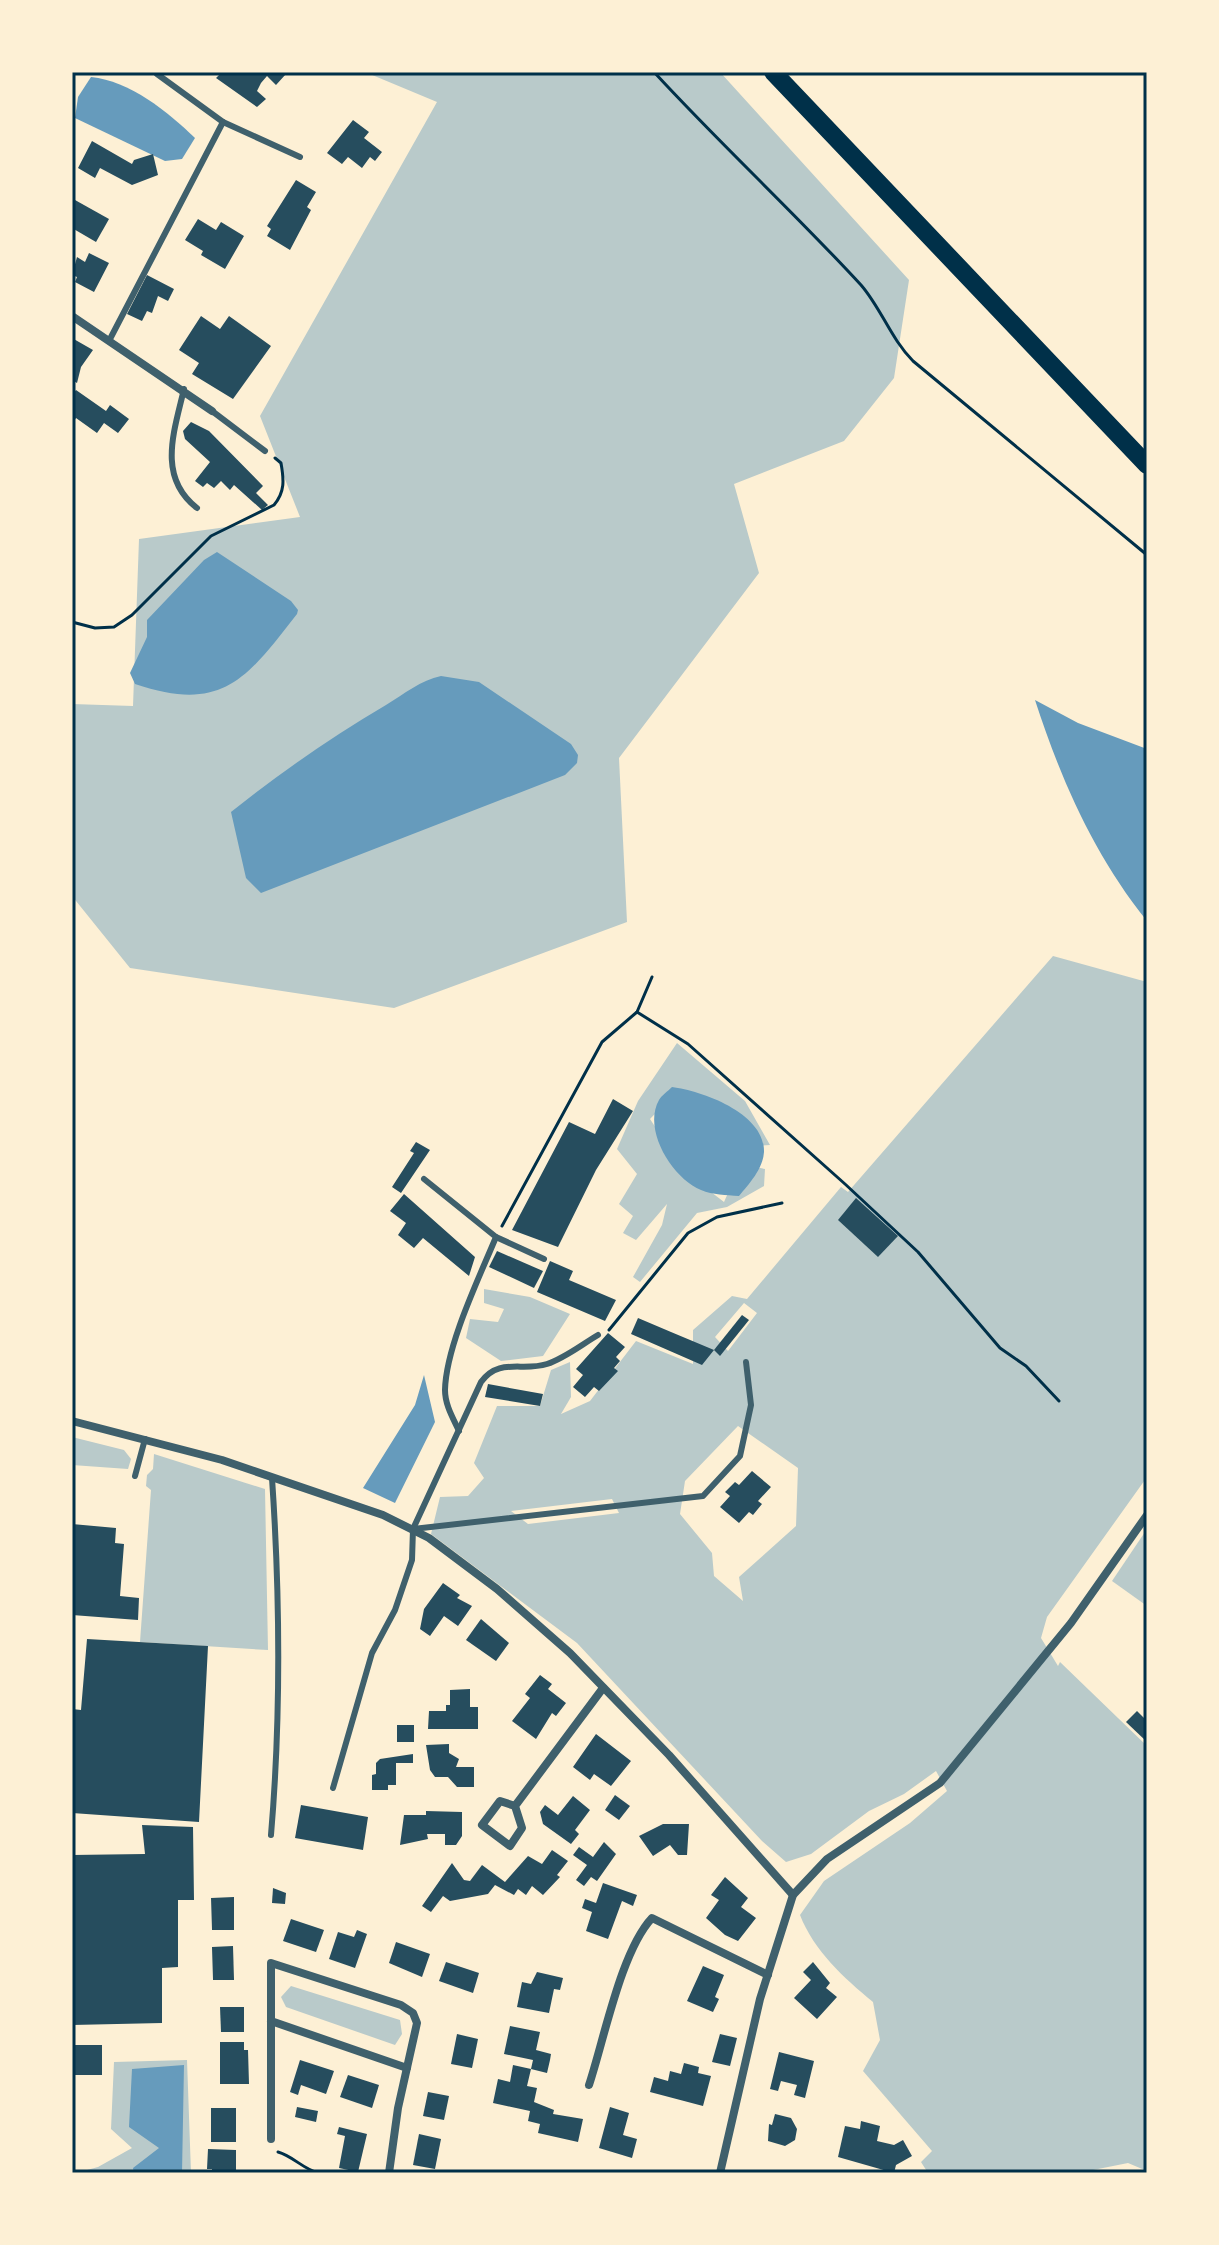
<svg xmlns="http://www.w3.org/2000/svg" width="1219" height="2245" font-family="'Noto Sans',sans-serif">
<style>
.green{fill:#b9caca;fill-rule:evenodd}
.water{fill:#669bbc}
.building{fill:#264d5e}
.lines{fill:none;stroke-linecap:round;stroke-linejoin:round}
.path{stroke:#003049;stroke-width:3}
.service{stroke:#3f606c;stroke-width:6}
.minor{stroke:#3f606c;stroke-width:8}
.primary{stroke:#003049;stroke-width:18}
.neatline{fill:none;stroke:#003049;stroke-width:3}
</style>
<rect width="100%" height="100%" fill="#fdf0d5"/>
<g class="green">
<polygon points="365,72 720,72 909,280 894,378 844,441 734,484 759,573 619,758 627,922 394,1008 130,968 72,896 72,704 133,706 139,539 300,517 260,416 437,102"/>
<path d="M1053,956L1147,982V1477L1047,1617L1041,1638L1058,1666L1060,1662L1147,1746V2171L1128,2163L1078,2173H928L921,2162L932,2151L863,2071L880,2040L873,2002C844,1978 814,1951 800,1915L824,1881L910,1823L947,1791L936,1771L904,1794L869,1811L811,1854L786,1862L762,1841L577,1643L431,1534L440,1497L468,1496L484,1478L474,1463L497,1406H540L551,1370L570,1362L571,1397L561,1414L590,1401L636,1341L693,1364V1330L732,1296L747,1299L841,1187L848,1192ZM744,1303L757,1313L728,1351L715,1337ZM738,1426L798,1468L796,1526L739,1577L743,1601L714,1576L712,1553L680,1514L685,1481ZM612,1499L619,1513L528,1524L511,1511Z"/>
<polygon points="677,1043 745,1101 770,1145 750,1146 677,1091 650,1119 685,1172 724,1202 741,1164 765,1169 764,1186 727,1207 697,1213 640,1282 633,1277 662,1225 667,1204 636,1240 623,1233 633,1216 619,1204 637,1174 617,1149 638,1101"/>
<polygon points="484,1289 530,1297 570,1314 543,1356 501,1361 466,1338 470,1319 498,1322 504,1309 484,1303"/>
<polygon points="72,1437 124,1450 131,1459 128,1469 72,1465"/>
<polygon points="154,1454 265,1489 268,1650 140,1642 151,1490 146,1486 147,1475 153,1469"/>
<polygon points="1147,1529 1147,1606 1112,1581"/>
<polygon points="291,1986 400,2020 402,2034 395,2045 286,2007 281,1997"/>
<polygon points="187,2060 191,2173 76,2173 98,2167 132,2148 111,2129 114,2062"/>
</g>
<g class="water">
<path d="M91,77C130,81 167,111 195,138L182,159L165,161L75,118L78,97Z"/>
<path d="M217,552L291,601L298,610L297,614C247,678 223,714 135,684L130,673L147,637V620L204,560Z"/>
<path d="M441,676L479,682L571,744L578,755L577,763L565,775L261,893L246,878L231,812C281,772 332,737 386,705C404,694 421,680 441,676Z"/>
<path d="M1035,700L1078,723L1147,749V921C1094,855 1061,780 1035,700Z"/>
<path d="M672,1087C702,1091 765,1113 764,1152C763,1169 749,1184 739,1196C726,1195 713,1195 701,1190C673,1179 642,1130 659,1100C661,1096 668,1091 672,1087Z"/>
<polygon points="424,1375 435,1422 395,1503 363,1488 415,1405"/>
<polygon points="184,2065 182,2173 134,2173 133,2168 159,2148 129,2127 132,2069"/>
</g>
<g class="building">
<polygon points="222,72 284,72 286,74 276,85 267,76 261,83 257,91 266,99 257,107 216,78"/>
<polygon points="353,120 369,132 364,138 382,152 375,161 370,157 362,168 348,157 342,164 327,153"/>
<polygon points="92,141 132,164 134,160 153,154 158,175 132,185 100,168 95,178 78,168"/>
<polygon points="296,180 316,192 307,207 311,210 290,250 267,236 271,229 267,226"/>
<polygon points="75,200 109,219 96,242 72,228"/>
<polygon points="198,219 216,230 221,222 244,236 225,269 201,255 203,251 185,240"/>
<polygon points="89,253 109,263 94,292 75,282 77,277 72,275 77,257 85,262"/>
<polygon points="147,275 174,289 168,301 158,296 152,313 147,311 142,321 127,314"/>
<polygon points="201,316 220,329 229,316 271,346 233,399 192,374 199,363 179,350"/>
<polygon points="72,338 93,350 81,367 77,383 72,380"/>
<polygon points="76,390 106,411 110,405 129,419 118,433 104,423 97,433 76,418 72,424 72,395"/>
<polygon points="191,422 209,431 263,486 256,493 268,505 262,510 234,485 230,490 221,481 214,488 207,483 203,487 195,481 210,462 185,439 183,431"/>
<polygon points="613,1099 633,1111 596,1170 558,1247 512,1230 569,1122 595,1134"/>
<polygon points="416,1142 430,1150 401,1193 392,1187 414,1153 410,1151"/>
<polygon points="404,1194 475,1257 469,1276 423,1238 414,1248 398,1235 406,1223 390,1211"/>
<polygon points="856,1198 898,1236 878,1257 838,1220"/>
<polygon points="497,1251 543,1271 534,1288 489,1267"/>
<polygon points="550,1261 573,1271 569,1280 616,1300 605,1321 537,1292"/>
<polygon points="742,1315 749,1320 720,1356 714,1350"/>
<polygon points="638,1318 671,1332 714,1350 702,1365 631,1334"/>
<polygon points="608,1333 625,1347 616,1357 620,1361 614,1368 618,1371 599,1391 594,1387 585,1397 573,1387 583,1375 576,1369"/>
<polygon points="488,1384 543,1394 540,1406 485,1397"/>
<polygon points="752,1471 771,1487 758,1501 762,1504 753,1515 749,1512 739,1523 720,1507 730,1496 725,1492 735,1482 739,1485"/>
<polygon points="72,1524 116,1528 115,1543 124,1544 120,1596 139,1598 138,1620 72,1615"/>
<polygon points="443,1583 460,1595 457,1598 472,1606 458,1626 444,1616 430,1636 420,1629 424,1609"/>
<polygon points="481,1619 509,1643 496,1661 466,1640"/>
<polygon points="87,1639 208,1646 199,1822 72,1813 72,1709 81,1710"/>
<polygon points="540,1675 552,1684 548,1689 566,1703 556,1716 552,1713 536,1739 512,1721 530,1698 525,1694"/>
<polygon points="470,1689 470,1707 478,1707 478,1729 428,1729 429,1711 446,1711 446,1705 450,1705 450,1690"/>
<polygon points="1137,1711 1147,1721 1147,1742 1126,1722"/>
<rect x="397" y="1725" width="17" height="17"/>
<polygon points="596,1734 631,1761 611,1786 594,1774 590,1780 573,1767"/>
<polygon points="449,1744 449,1753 459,1759 456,1767 474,1767 474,1787 457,1787 448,1777 435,1777 430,1770 426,1745"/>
<polygon points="413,1754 413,1763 396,1763 396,1785 388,1785 388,1790 372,1790 372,1775 376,1774 376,1763 380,1759"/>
<polygon points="615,1795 630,1806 619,1820 605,1810"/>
<polygon points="573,1796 590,1810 575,1830 579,1834 571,1844 543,1824 540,1812 545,1805 558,1815"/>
<polygon points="301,1805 368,1817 363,1850 295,1838"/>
<polygon points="426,1811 462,1812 462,1836 456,1845 445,1845 445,1834 427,1834 428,1839 400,1845 404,1815 426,1815"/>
<polygon points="663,1824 689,1824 687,1855 678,1855 670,1845 653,1856 639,1836"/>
<polygon points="142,1825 193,1827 194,1900 178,1900 178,1967 162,1968 162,2023 72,2025 72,1855 145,1854"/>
<polygon points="604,1842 616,1854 597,1881 591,1877 584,1886 576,1880 587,1865 573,1855 579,1847 593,1857"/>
<polygon points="552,1850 568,1861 557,1875 560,1877 543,1895 532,1886 526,1895 518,1889 514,1895 495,1885 488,1894 450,1901 443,1896 431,1912 422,1906 452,1863 464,1880 470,1881 482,1865 505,1882 528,1856 542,1864"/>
<polygon points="725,1877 748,1898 741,1907 756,1918 738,1941 725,1935 706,1918 719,1900 711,1895"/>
<polygon points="603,1883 637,1895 633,1906 622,1901 608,1939 586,1931 592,1912 582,1908 585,1899 596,1903"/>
<polygon points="273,1888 286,1893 285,1904 272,1903"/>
<polygon points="234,1897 234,1930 212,1930 211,1898"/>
<polygon points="291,1919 324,1930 316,1952 283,1941"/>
<polygon points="357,1930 367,1934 355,1968 329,1959 338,1932 354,1937"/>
<polygon points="396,1942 430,1954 422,1977 389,1963"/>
<polygon points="233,1946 234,1980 213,1980 212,1947"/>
<polygon points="446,1962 479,1973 473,1993 439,1981"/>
<polygon points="813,1962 830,1983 826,1988 837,1997 817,2019 794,1998 811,1980 803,1972"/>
<polygon points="703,1966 724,1975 715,1997 719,1999 713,2012 687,2001"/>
<polygon points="537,1972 563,1978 560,1990 554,1989 549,2013 517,2007 522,1982 531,1984"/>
<polygon points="220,2007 244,2007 244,2032 221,2032"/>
<polygon points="510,2026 540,2032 536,2050 551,2054 550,2060 547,2073 531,2069 527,2086 537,2088 534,2102 554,2110 553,2114 583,2119 578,2142 538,2133 540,2124 528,2121 530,2111 493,2103 498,2079 510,2082 513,2065 531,2069 533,2060 504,2054"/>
<polygon points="457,2034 478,2039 472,2068 451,2064"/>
<polygon points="720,2034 737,2038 730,2066 712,2062"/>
<polygon points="220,2042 244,2042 244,2050 248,2050 249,2084 220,2084"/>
<rect x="72" y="2045" width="30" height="30"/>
<polygon points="779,2052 814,2061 805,2098 794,2095 797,2085 781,2081 778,2091 770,2089"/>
<polygon points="300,2060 334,2071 326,2094 301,2085 298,2095 290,2092"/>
<polygon points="684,2063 699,2067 698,2073 711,2076 703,2106 650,2092 654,2077 668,2081 670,2071 681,2074"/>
<polygon points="348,2075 379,2085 372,2108 340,2097"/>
<polygon points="428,2092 449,2096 444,2120 423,2116"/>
<polygon points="297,2107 318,2111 316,2122 295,2117"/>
<polygon points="610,2107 629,2113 623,2135 637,2139 632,2158 599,2148"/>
<rect x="211" y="2108" width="25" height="34"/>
<polygon points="775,2114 791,2118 797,2129 795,2140 785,2146 768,2141 769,2124 772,2125"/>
<polygon points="861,2121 880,2126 877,2141 894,2145 903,2140 912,2156 896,2165 894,2173 838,2157 845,2126 860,2129"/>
<polygon points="339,2127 367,2134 358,2172 339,2168 345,2136 337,2134"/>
<polygon points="419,2134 441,2139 435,2169 413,2165"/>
<polygon points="208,2149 236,2150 236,2173 212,2173 212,2169 207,2169"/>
</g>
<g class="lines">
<g class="path">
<path d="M654,72C721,145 794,212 861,285C881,308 891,339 913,361L1147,555"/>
<path d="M72,622L95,628L114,627L132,615L211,536L274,505C285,492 284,480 281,463L275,458"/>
<polyline points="637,1012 688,1044 845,1184 918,1252 1000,1348 1026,1366 1059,1401"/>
<polyline points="502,1226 602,1042 637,1012 652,977"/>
<polyline points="609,1330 688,1233 717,1217 782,1203"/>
<path d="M278,2152C293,2156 304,2170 319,2173"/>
</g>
<g class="service">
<polyline points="157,74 223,122 300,157"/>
<polyline points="110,339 223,122"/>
<path d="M184,389C174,432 157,477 197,508"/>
<polyline points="212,411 265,451"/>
<path d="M424,1179L496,1237C479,1278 446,1346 445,1390C445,1405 453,1418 459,1431"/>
<polyline points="496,1237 544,1259"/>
<polyline points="135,1476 145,1439"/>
<polyline points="413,1529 703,1496 740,1456 751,1405 746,1362"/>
<path d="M333,1788L372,1653L395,1610L412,1560L413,1529L481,1382C499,1357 522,1372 547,1364C565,1358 581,1345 598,1335"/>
<path d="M271,1835C281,1717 280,1596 272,1478"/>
</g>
<g class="minor">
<polyline points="72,316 212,411"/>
<polyline points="72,1421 222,1460 383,1515 429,1538 497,1589 570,1653 669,1755 793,1895"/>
<polyline points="515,1806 522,1828 510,1846 482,1825 500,1801 515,1806 603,1688"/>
<polyline points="271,2021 407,2068"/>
<path d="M589,2085C604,2040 621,1951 652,1918L768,1975"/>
<polyline points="271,2139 271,1963 401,2005 413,2013 417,2023 398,2108 389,2173"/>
<polyline points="720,2173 760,1999 793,1895 827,1859 940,1783 1071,1623 1147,1515"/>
</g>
<polyline class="primary" points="773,72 1147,465"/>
</g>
<rect width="1219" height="2245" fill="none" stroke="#fdf0d5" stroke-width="148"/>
<rect x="74" y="74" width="1071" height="2097" class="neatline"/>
</svg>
